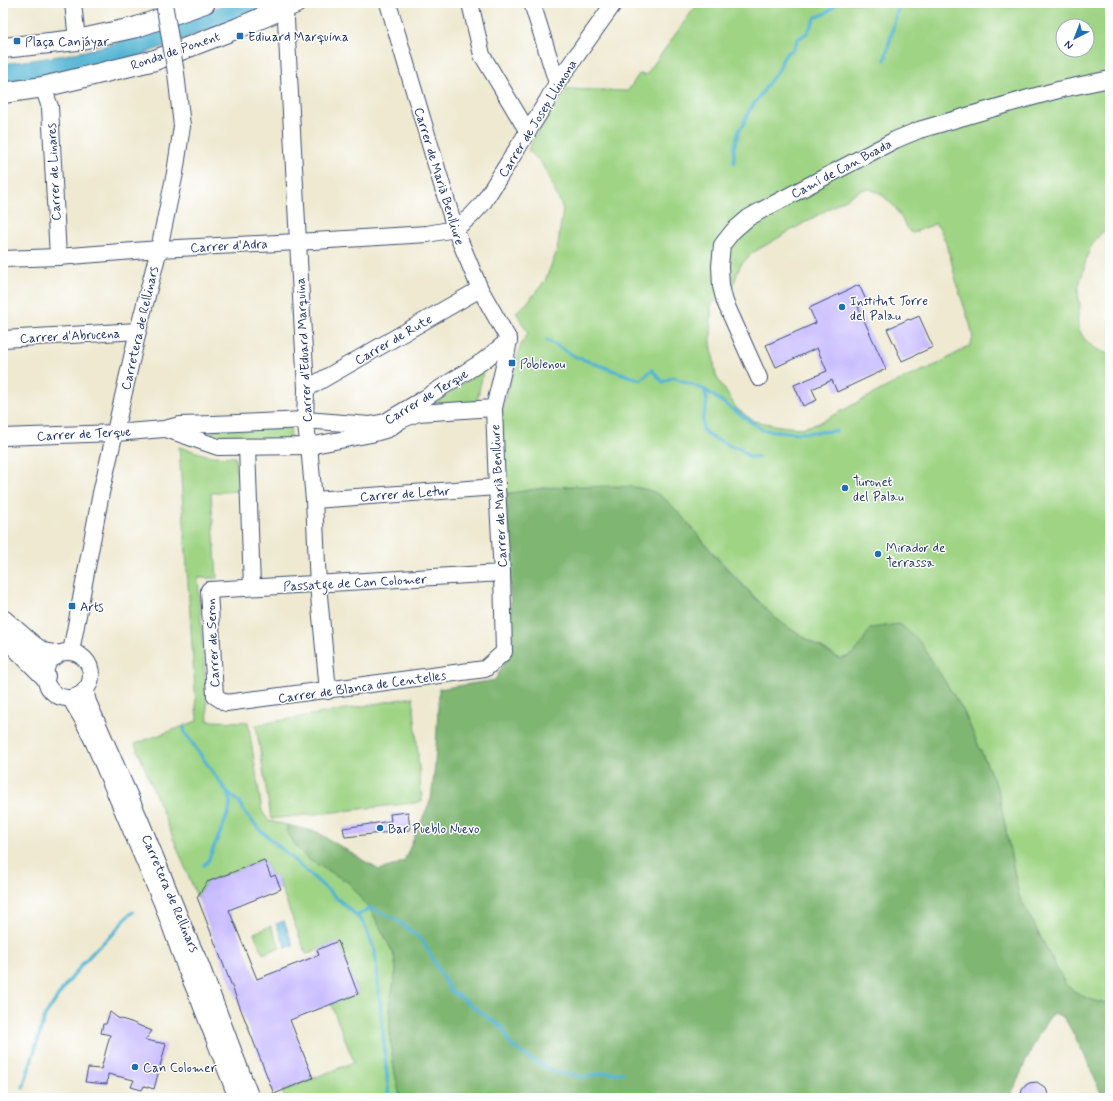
<svg xmlns="http://www.w3.org/2000/svg" width="1113" height="1101" font-family="Mynerve,sans-serif">
<style>
.green{fill:#9fd484;stroke:#5d8271;fill-rule:evenodd}
.forest{fill:#7fb672;stroke:#4d7268}
.water{fill:#54b5d3;stroke:#387298}
.lines{fill:none;stroke-linecap:round;stroke-linejoin:round}
.stream{stroke:#54b5d3;stroke-width:3.5}
.building{fill:#c4b8fe}
.minor-casing{stroke:#3b4b6f;stroke-width:18}
.major-casing{stroke:#3b4b6f;stroke-width:22}
.minor{stroke:#fff;stroke-width:16}
.major{stroke:#fff;stroke-width:20}
.minor-bridge-casing{stroke:#3b4b6f;stroke-width:18;stroke-linecap:butt}
.minor-bridge{stroke:#fff;stroke-width:16}
.poi-dot{fill:#1f6fb2;stroke:#fff;stroke-width:1.5}
.labels{text-anchor:middle;stroke-width:3;stroke-linejoin:round;paint-order:stroke}
.poi-label{font-size:13px;fill:#1b2f5e;stroke:#fff;text-anchor:start}
.street-label{font-size:13px;fill:#1b2f5e;stroke:#fff}
</style>
<rect width="100%" height="100%" fill="#fff"/>
<filter id="ink" filterUnits="userSpaceOnUse"><feTurbulence type="fractalNoise" baseFrequency=".025" numOctaves="2"/><feDisplacementMap in="SourceGraphic" scale="8" xChannelSelector="R" yChannelSelector="G"/><feConvolveMatrix kernelMatrix="1 2 1 2 8 2 1 2 1" color-interpolation-filters="sRGB"/></filter>
<filter id="wash" filterUnits="userSpaceOnUse"><feTurbulence type="fractalNoise" baseFrequency=".012" numOctaves="4" result="noise"/><feDisplacementMap in="SourceGraphic" scale="16" xChannelSelector="R" yChannelSelector="G"/><feGaussianBlur stdDeviation="0.9" result="paint"/><feColorMatrix in="noise" values="0 0 0 0 0 0 0 0 0 0 0 0 0 0 0 0 0 1.4 0 .05"/><feComposite in="paint" operator="in"/></filter>
<g filter="url(#wash)">
<rect width="100%" height="100%" fill="#eee9d0"/>
<g class="green">
<path d="M698,3H1110V228C1091,236 1086,258 1082,276C1080,281 1079,286 1078,291C1078,296 1080,302 1080,307C1079,315 1076,318 1079,328C1083,342 1096,351 1110,354V1003C1093,1003 1078,995 1065,984L1019,896L998,790L963,710L920,642L860,647C854,654 848,657 840,659L781,623L768,611L715,555L677,511L657,494L641,489L623,487L574,486L544,488L505,494L501,415L521,344L528,333L516,312L526,304L545,281L557,251L563,209L549,178L542,164L528,150L540,128L568,89L628,91L639,74L646,75ZM1063,26H1087V50H1063ZM869,189L880,193L895,207L909,231L912,233L935,224L940,229L948,248L958,288L971,327L973,339L969,346L938,364L898,381L817,424L801,428L779,426L754,421L737,409L716,376L711,342V305L732,288L740,266L752,253L861,190Z"/>
<polygon points="484,369 476,405 428,408"/>
<polygon points="290,424 291,441 211,439 212,433 215,429"/>
<polygon points="179,447 210,456 235,457 238,491 211,493 217,578 198,578 208,721 248,722 262,811 269,821 287,825 287,831 298,849 309,860 348,882 373,914 391,949 394,956 396,970 390,1002 390,1032 393,1063 400,1098 285,1098 282,1091 354,1062 331,1004 358,994 338,942 306,954 276,875 271,877 264,860 207,882 197,897 135,744 197,721"/>
<polygon points="413,697 422,802 271,819 256,725"/>
<polygon points="271,926 280,947 263,954 254,933"/>
</g>
<path class="forest" d="M574,486C599,488 633,482 656,493C675,503 699,538 714,555C731,574 749,592 767,610C786,629 816,645 840,659C860,654 860,642 871,628L898,624L906,629L920,642L963,710L998,790L1019,896L1065,984C1078,995 1093,1003 1110,1003V1098H1103L1085,1056L1068,1024L1063,1017L1053,1013C1037,1032 1023,1069 1012,1093L1013,1098H400L393,1063L390,1032V1002L396,970L394,956L391,949L373,914L348,882L309,860L298,849L287,831V825L317,832L379,870L393,866L404,861L431,799L435,765L439,689L495,680L513,648L505,494L544,488Z"/>
<g class="water">
<path d="M228,3H279L117,64L3,84V64C30,60 58,57 85,51C134,39 182,22 228,3Z"/>
<polygon points="284,921 293,945 286,948 276,924"/>
</g>
<g class="lines">
<g class="stream">
<polyline points="885,60 899,3"/>
<path d="M734,163V148L739,130L743,125L749,111L773,77L780,68L782,60L788,52L793,50L798,39L807,33L816,17C825,15 831,11 836,3"/>
<polyline points="547,340 576,357 640,380 652,370 663,382 673,377 705,390 763,430 800,433 836,431"/>
<polyline points="705,390 707,400 706,408 703,416 703,430 711,437 733,447 740,448 749,457 758,457"/>
<polyline points="184,727 185,733 227,792 239,802 245,813 259,829 357,916 365,925 375,952 389,1098"/>
<polyline points="204,865 208,861 229,812 230,802 227,792"/>
<polyline points="357,916 371,908 396,919 423,941 450,990 503,1028 510,1044 529,1058 555,1072 584,1077 603,1073 623,1073"/>
<polyline points="23,1088 45,1016 63,989 84,962 98,947 114,933 126,918 133,912"/>
</g>
</g>
<g id="blocks">
<g class="building">
<polygon points="859,285 866,300 865,300 866,304 858,307 886,369 837,392 832,380 812,389 817,400 803,406 794,385 827,371 817,348 776,367 766,345 816,323 809,308"/>
<polygon points="919,316 933,347 902,361 887,329 909,319 910,320"/>
<polygon points="408,812 410,830 345,837 343,828 391,821 390,814"/>
<polygon points="264,860 271,877 275,875 281,889 229,910 257,979 319,955 317,950 338,941 358,994 290,1020 313,1078 274,1094 197,897 207,882"/>
<polygon points="110,1012 118,1018 131,1022 152,1031 145,1040 166,1044 154,1089 144,1086 142,1090 131,1087 134,1080 108,1074 107,1084 85,1082 88,1068 101,1069 110,1035 101,1033 103,1024 106,1024"/>
<polygon points="1037,1082 1046,1088 1049,1098 1020,1098 1022,1090 1026,1085 1029,1083"/>
</g>
</g>
</g>
<g filter="url(#ink)">
<use href="#blocks" fill-opacity="0" stroke="#3b4b6f" stroke-width="1"/>
<g class="lines">
<g class="minor-casing">
<g id="minor">
<polyline points="73,3 77,40"/>
<polyline points="280,3 286,20 306,389 305,420 309,446 314,500 318,585 328,691"/>
<polyline points="388,3 455,229 480,289 509,340 505,362 494,408 497,487 502,573 504,652 485,669 226,703 215,696 209,590 502,573"/>
<polyline points="470,3 482,55 528,132"/>
<polyline points="532,3 557,83"/>
<polyline points="43,87 50,107 58,257"/>
<polyline points="3,259 58,257 159,249 297,242 427,234 455,229 471,216 483,203 547,101 557,83 614,3"/>
<polyline points="3,339 138,331"/>
<polyline points="759,378 725,302 721,286 720,266 722,245 733,231 748,218 762,210 895,140 919,130 1029,98 1062,89 1110,79"/>
<polyline points="306,389 480,289"/>
<polyline points="166,429 218,447 309,446 371,434 388,429 401,420 418,413 494,408"/>
<polyline points="3,437 115,433 164,429 180,425 214,424 305,420 370,425 385,422 425,398 483,361 509,340"/>
<polyline points="247,447 252,587"/>
<polyline points="314,500 497,487"/>
<polyline points="71,652 101,493 138,331 159,249 175,173 182,126 176,73"/>
<circle cx="68" cy="675" r="23"/>
<polyline points="85,690 88,702 141,822 187,935 200,963 251,1098"/>
<polyline points="70,698 83,720 94,743 162,903 186,969 200,1002 237,1098"/>
</g>
</g>
<g class="major-casing">
<g id="major">
<polyline points="3,48 77,40 137,27 205,3"/>
<polyline points="3,93 43,87 155,60 238,28 296,3"/>
<polyline points="3,620 33,646 43,653 55,655"/>
<polyline points="10,641 45,676"/>
</g>
</g>
<use href="#minor" class="minor"/>
<use href="#major" class="major"/>
<g class="minor-bridge-casing">
<polyline id="minor-bridge" points="164,3 176,73"/>
</g>
<use href="#minor-bridge" class="minor-bridge"/>
</g>
</g>
<g class="poi-dot">
<rect x="236" y="32" width="8" height="8" rx="2"/>
<rect x="13" y="37" width="8" height="8" rx="2"/>
<circle cx="842" cy="307" r="4"/>
<rect x="508" y="359" width="8" height="8" rx="2"/>
<circle cx="845" cy="488" r="4"/>
<circle cx="878" cy="554" r="4"/>
<rect x="68" y="602" width="8" height="8" rx="2"/>
<circle cx="380" cy="828" r="4"/>
<circle cx="135" cy="1067" r="4"/>
</g>
<g class="labels">
<g class="poi-label">
<text x="248" y="41">Ediuard Marquina</text>
<text x="25" y="46">Plaça Canjáyar</text>
<text x="850" y="305">Institut Torre<tspan x="850" dy="15">del Palau</tspan></text>
<text x="520" y="368">Poblenou</text>
<text x="853" y="486">Turonet<tspan x="853" dy="15">del Palau</tspan></text>
<text x="886" y="552">Mirador de<tspan x="886" dy="15">Terrassa</tspan></text>
<text x="80" y="611">Arts</text>
<text x="388" y="833">Bar Pueblo Nuevo</text>
<text x="143" y="1072">Can Colomer</text>
</g>
<g class="street-label">
<text transform="translate(175 50) rotate(-19)" y="5">Ronda de Ponent</text>
<text transform="translate(537 118) rotate(-58)" y="5">Carrer de Josep Llimona</text>
<text transform="translate(841 168) rotate(-28)" y="5">Camí de Can Boada</text>
<text transform="translate(53 172) rotate(-93)" y="5">Carrer de Linares</text>
<text transform="translate(440 176) rotate(73)" y="5">Carrer de Marià Benlliure</text>
<text transform="translate(229 245) rotate(-3)" y="5">Carrer d'Adra</text>
<text transform="translate(139 328) rotate(-77)" y="5">Carretera de Rellinars</text>
<text transform="translate(70 335) rotate(-3)" y="5">Carrer d'Abrucena</text>
<text transform="translate(393 339) rotate(-30)" y="5">Carrer de Rute</text>
<text transform="translate(303 350) rotate(-93)" y="5">Carrer d'Eduard Marquina</text>
<text transform="translate(426 396) rotate(-31)" y="5">Carrer de Terque</text>
<text transform="translate(84 433) rotate(-3)" y="5">Carrer de Terque</text>
<text transform="translate(405 493) rotate(-4)" y="5">Carrer de Letur</text>
<text transform="translate(498 496) rotate(-93)" y="5">Carrer de Marià Benlliure</text>
<text transform="translate(355 582) rotate(-3)" y="5">Passatge de Can Colomer</text>
<text transform="translate(212 643) rotate(-93)" y="5">Carrer de Seron</text>
<text transform="translate(362 686) rotate(-8)" y="5">Carrer de Blanca de Centelles</text>
<text transform="translate(171 893) rotate(67)" y="5">Carretera de Rellinars</text>
</g>
</g>
<rect width="1113" height="1101" fill="none" stroke="#fff" stroke-width="16"/>
<g transform="translate(1075 38) rotate(222)"><circle r="19" fill="#ffffff" stroke="#a4acbf"/>
<path d="M0-3L7 15L0 10L-7 15Z" fill="#1f6fb2"/>
<text y="-6" font-size="11" font-weight="bold" text-anchor="middle" fill="#1b2f5e">N</text>
</g>
</svg>
